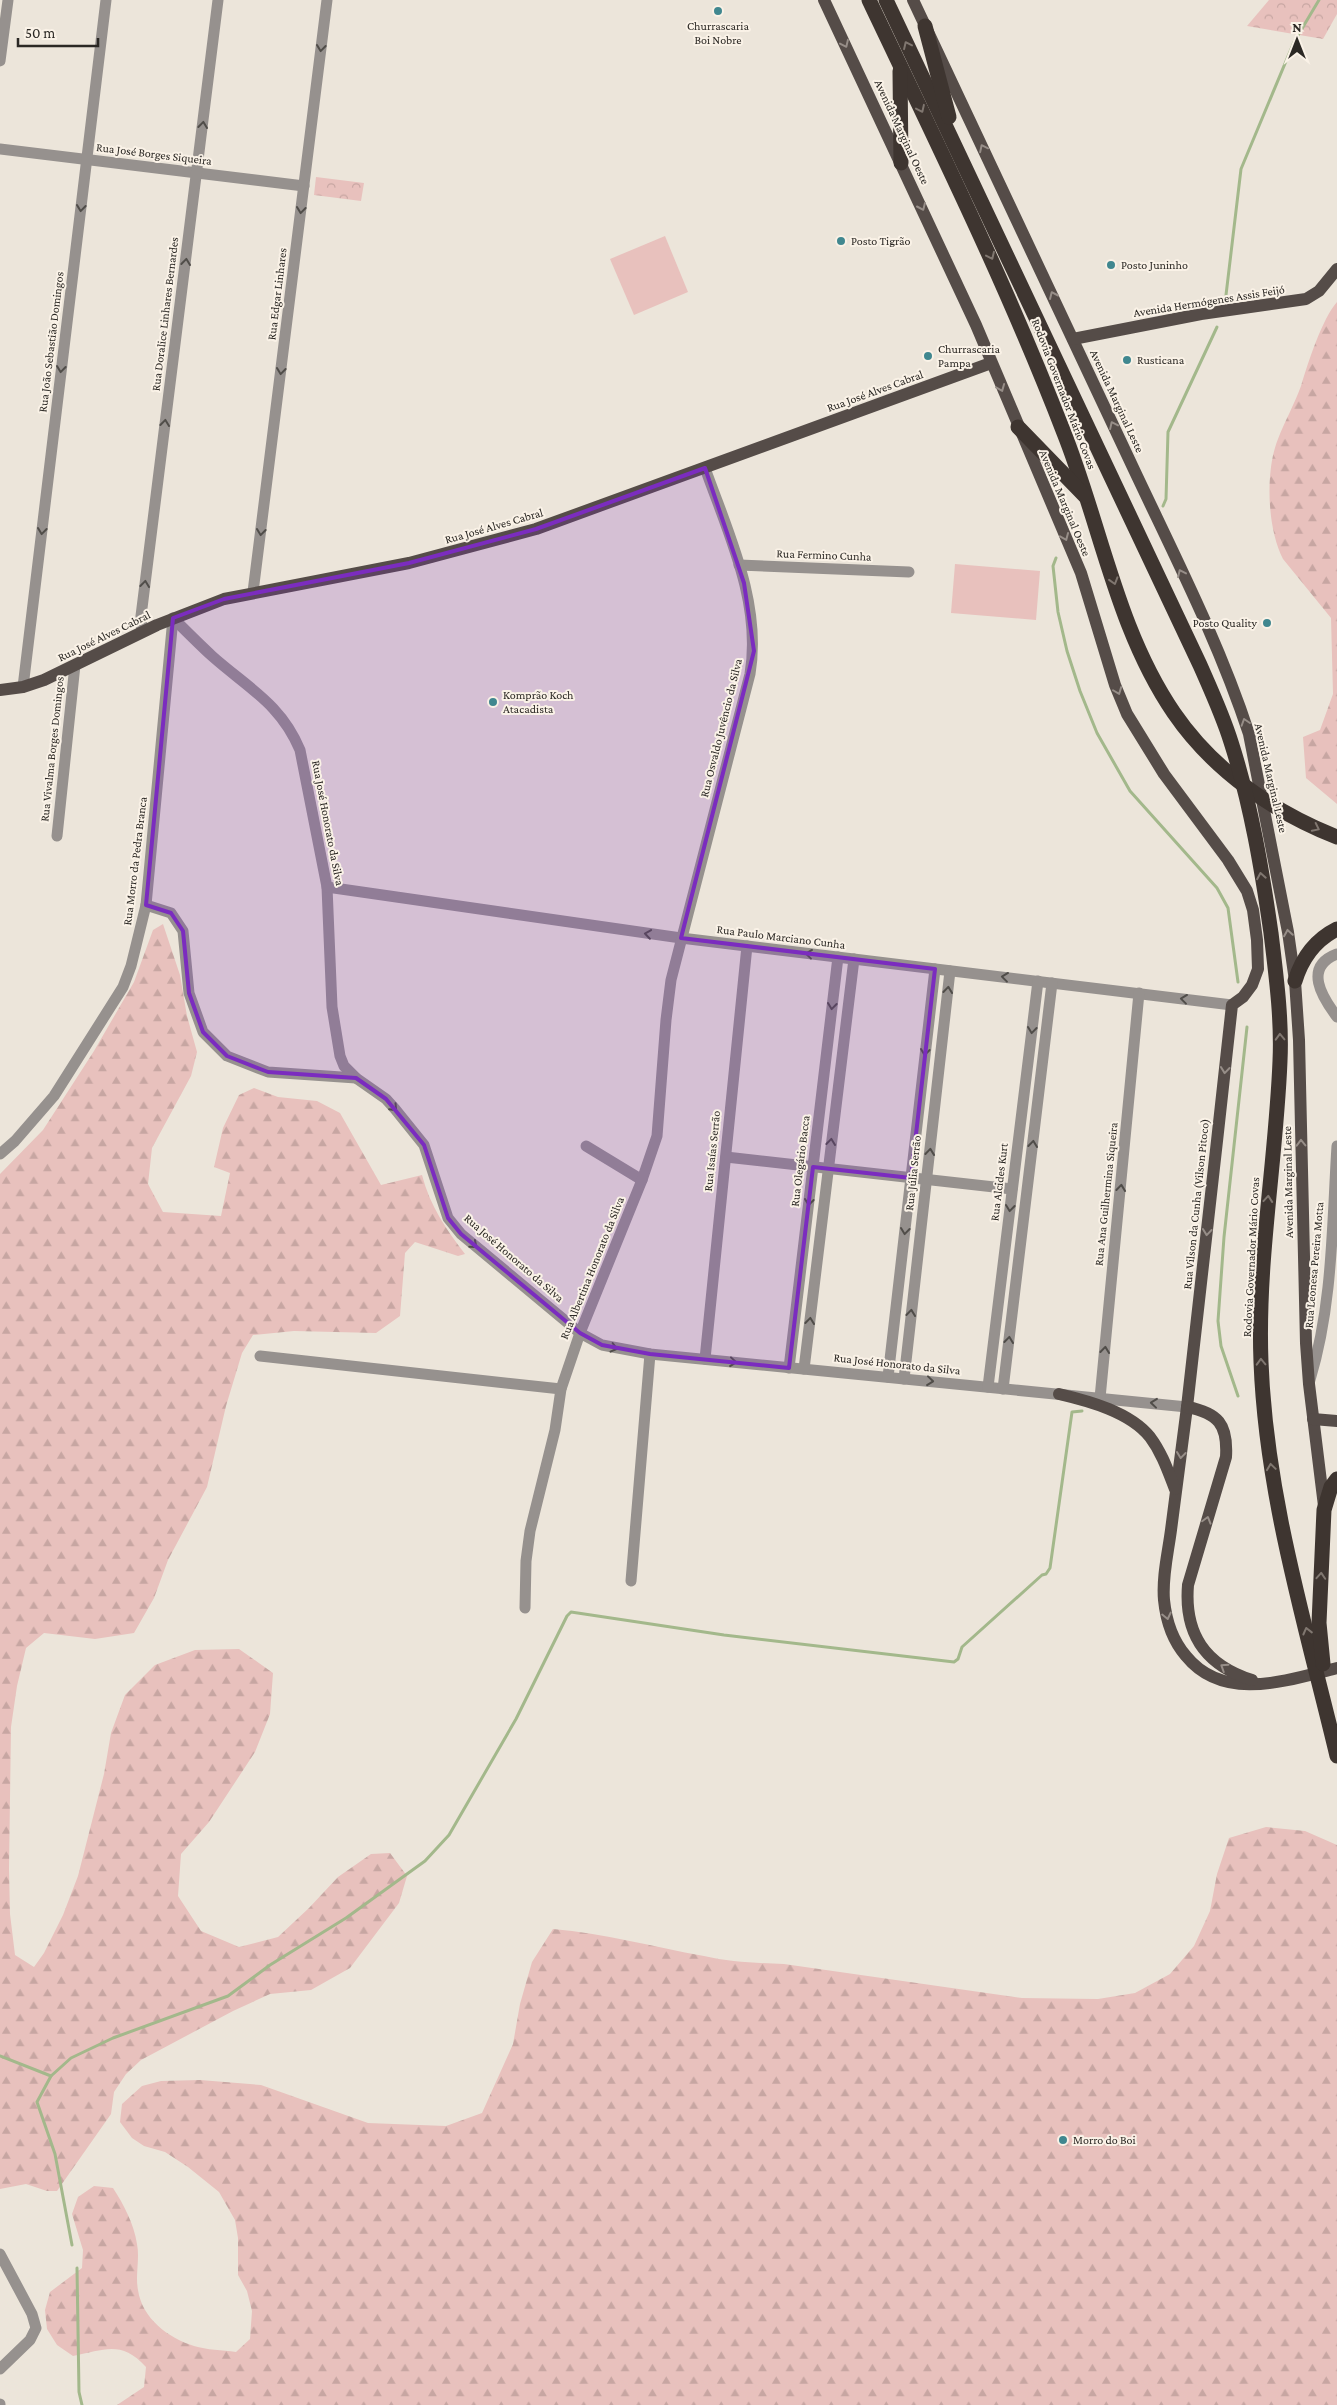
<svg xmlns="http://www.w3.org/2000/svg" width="1337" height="2405" font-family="'Crimson Pro',serif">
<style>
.forest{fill:url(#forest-firs)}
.park{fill:url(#park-crowns)}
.pitch{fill:#e8c1bd}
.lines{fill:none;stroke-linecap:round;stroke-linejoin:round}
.stream{stroke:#a3b88b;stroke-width:3}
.minor{stroke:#96918e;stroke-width:11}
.major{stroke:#554c48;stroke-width:12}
.highway{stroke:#3e3530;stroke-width:15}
.oneway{stroke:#978e88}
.oneway2{stroke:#807770}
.oneway3{stroke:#504d49}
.marked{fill:#7b2cbf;fill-opacity:0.2;stroke:#7b2cbf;stroke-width:4;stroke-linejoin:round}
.poi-dot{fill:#40878f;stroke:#faf2e7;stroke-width:2}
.labels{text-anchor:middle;stroke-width:4;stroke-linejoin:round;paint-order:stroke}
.poi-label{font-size:12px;fill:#2b2824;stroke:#faf2e7;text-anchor:start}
.street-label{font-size:12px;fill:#2b2824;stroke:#faf2e7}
</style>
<defs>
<pattern id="forest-firs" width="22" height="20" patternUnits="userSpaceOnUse" patternTransform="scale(1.25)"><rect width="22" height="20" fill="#e8c1bd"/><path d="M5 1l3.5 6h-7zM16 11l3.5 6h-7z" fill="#c7a6a2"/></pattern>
<pattern id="park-crowns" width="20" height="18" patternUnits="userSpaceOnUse" patternTransform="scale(1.25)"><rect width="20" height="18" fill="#e8c1bd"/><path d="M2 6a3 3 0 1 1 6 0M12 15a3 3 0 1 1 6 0" fill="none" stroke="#c7a6a2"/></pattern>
</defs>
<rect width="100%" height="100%" fill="#ece5da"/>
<g class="forest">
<path d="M1337,302V804L1306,778L1303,737L1320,730L1333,694L1331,618L1283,559C1267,528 1265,471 1278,439C1285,421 1294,405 1301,386C1308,363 1322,319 1337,302Z"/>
<path d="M163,924L180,975L187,1016L197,1052L191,1076L152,1148L148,1184L163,1212L221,1216L230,1173L214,1167L223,1128L239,1095L254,1088L278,1097L317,1101L340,1113L381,1185L422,1175C430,1206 446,1229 465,1254L458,1256L415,1242L405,1253L400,1316L376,1333L294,1331L253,1335L242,1353L226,1406L207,1487L168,1560L154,1598L134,1633L95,1639L44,1633L26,1648L17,1686L11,1727L9,1869L10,1914L15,1955L34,1967L44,1953L63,1915L78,1876L104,1774L111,1733L125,1695L155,1665L195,1650L239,1649L273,1673L270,1714L255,1752L209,1822L181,1854L178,1896L201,1931L239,1947L278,1937L309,1908L338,1877L371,1854L390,1853L407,1876L399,1903L350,1968L311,1990L270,1994L233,2011L141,2060L126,2074L114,2092L111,2114L57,2191H47L26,2184L0,2189V1174L43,1130L94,1051L134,982L153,930Z"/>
<path d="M1266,1827L1305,1831L1337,1845V2405H117L144,2387L146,2367C121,2340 105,2350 73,2356L57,2345L47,2329L45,2310L50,2292L82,2268L83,2250L72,2214L78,2197L94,2186L113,2188C124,2205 134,2224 137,2244C140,2259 135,2275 138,2290C142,2318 168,2338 194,2346C207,2350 222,2350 236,2352L250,2339L252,2311L247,2291L238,2275V2238L235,2220L219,2192L188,2167L165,2152L144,2146L132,2138L120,2122L122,2104L142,2086L161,2081L200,2080L261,2085L368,2123L446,2126L482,2113L513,2044L520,2004L532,1962L553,1929C604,1933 653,1947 704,1956C730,1962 757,1963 784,1964L1022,1998L1098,1999L1135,1993L1170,1974L1194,1946L1210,1911L1217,1874L1229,1838Z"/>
</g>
<g class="park">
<polygon points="1269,0 1337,0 1337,14 1323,39 1247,26"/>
<polygon points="316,177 364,183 361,201 314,195"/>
</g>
<g class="pitch">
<polygon points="665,236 688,292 634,315 610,259"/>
<polygon points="955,564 1040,571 1036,620 951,613"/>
</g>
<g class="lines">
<g class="stream">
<polyline points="1226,295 1241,169 1294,42 1319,0"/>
<polyline points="1163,506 1166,499 1168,432 1217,327"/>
<polyline points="1056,558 1053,566 1058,612 1067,651 1080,691 1097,733 1130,791 1217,888 1228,908 1238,982"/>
<polyline points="1238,1396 1221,1346 1218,1321 1224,1237 1247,1027"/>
<polyline points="0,2056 51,2076"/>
<polyline points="72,2245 55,2154 37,2102 51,2076 71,2058 113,2038 228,1996 270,1965 346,1918 425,1861 449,1835 516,1719 567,1616 571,1612 724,1635 954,1662 958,1659 962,1647 1042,1575 1046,1574 1050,1568 1072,1412 1082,1411"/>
<polyline points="77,2268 79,2392 82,2405"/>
</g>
<g class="minor">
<polyline points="0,61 8,0"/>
<polyline points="0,149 304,186"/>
<polyline points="739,565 909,572"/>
<polyline points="253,592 327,0"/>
<path d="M173,618C186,631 199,644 212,656C248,688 281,704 300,750L327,887L332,1007L340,1056L344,1066L356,1078L386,1099L395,1109L424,1145L448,1218L461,1234L580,1333L602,1345L650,1354L1187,1407"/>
<polyline points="142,632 141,616 218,0"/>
<polyline points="23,687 106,0"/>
<polyline points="57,836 75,665"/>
<polyline points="327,887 681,938 1232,1005"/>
<polyline points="146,905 171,913 183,931 189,993 203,1032 227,1056 268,1072 356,1078"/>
<path d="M1337,954C1303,967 1322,997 1337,1017"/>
<polyline points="586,1146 642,1180"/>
<polyline points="0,1154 15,1141 54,1096 123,987 131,966 146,905 173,618"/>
<polyline points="726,1157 1012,1189"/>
<polyline points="260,1356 561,1389"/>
<polyline points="705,1359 747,946"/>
<polyline points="789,1368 838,957"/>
<polyline points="804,1369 854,959"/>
<polyline points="888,1377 935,969"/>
<polyline points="904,1379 950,971"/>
<path d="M1310,1380C1333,1304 1332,1224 1337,1146"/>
<polyline points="988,1387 1038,981"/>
<polyline points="1003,1389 1052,983"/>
<polyline points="1100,1398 1139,993"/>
<polyline points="631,1581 650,1354"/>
<path d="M525,1608L526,1561L530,1531L555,1430L561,1389L580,1333L642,1180L657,1136L666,1020L671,980L750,674C762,603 728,533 705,468"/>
<polyline points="0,2254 32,2314 36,2328 30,2340 0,2369"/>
<polyline points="0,2404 0,2405"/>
</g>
<g class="major">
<path d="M824,0L976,325L1081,573L1115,685L1127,714L1164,774L1228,860L1247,891L1253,910L1257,940L1258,969L1252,985L1243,997L1232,1005C1217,1139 1203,1273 1187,1407C1182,1448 1176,1489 1171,1530C1168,1553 1162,1577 1164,1600C1166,1620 1173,1641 1186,1656C1224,1703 1288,1680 1337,1668"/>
<path d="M913,0C985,153 1057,306 1129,459C1171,549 1218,639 1249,734L1288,932L1295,981L1299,1040L1306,1343L1309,1384L1324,1506"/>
<polyline points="1073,339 1201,314 1306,299 1319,291 1337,269"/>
<polyline points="0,690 23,687 44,680 157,625 224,599 409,563 536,529 991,363"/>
<path d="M1059,1394C1089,1401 1130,1412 1150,1437C1162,1453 1168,1471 1175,1489"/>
<path d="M1187,1407C1218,1413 1228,1424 1226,1457L1188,1585C1184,1634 1205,1665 1252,1680"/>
<polyline points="1313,1419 1337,1421"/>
</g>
<g class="highway">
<path d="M869,0C937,143 1007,285 1064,433C1101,526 1117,630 1174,713C1213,770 1273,812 1337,837"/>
<path d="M886,0L1200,665C1211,690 1223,716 1231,742C1251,804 1262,870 1271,933C1276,975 1282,1019 1280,1061C1276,1162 1257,1261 1261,1362C1266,1496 1306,1626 1337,1756"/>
<polyline points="925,26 949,117"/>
<polyline points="900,71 901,163"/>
<polyline points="1018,427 1085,496"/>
<path d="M1295,981C1302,958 1315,940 1337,929"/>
<polyline points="1323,1664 1319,1623 1324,1510 1331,1487 1337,1479"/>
</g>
</g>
<defs><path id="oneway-chevron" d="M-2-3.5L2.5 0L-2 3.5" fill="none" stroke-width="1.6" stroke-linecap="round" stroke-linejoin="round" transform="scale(1.25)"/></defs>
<g class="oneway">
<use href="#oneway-chevron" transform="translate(845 44) rotate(65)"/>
<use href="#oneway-chevron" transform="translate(983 148) rotate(-116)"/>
<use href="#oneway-chevron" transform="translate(922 207) rotate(66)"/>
<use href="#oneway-chevron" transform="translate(1053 295) rotate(-114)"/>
<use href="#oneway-chevron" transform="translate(1001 388) rotate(68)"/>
<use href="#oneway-chevron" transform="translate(1113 425) rotate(-115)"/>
<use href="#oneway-chevron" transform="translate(1065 537) rotate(67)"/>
<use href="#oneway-chevron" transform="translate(1181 573) rotate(-115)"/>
<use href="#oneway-chevron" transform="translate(1118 691) rotate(69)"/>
<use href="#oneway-chevron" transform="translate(1245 722) rotate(-108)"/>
<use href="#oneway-chevron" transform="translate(1288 933) rotate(-99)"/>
<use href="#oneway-chevron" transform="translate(1225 1070) rotate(96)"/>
<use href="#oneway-chevron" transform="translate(1301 1143) rotate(-91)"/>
<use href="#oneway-chevron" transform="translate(1207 1232) rotate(96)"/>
<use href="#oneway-chevron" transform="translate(1181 1455) rotate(97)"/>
<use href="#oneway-chevron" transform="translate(1207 1520) rotate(-74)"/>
<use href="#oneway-chevron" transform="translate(1167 1616) rotate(77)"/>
<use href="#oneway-chevron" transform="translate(1224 1667) rotate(-147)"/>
</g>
<g class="oneway2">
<use href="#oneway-chevron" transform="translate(907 45) rotate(-115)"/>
<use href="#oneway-chevron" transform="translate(921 109) rotate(65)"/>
<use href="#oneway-chevron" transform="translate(991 256) rotate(65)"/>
<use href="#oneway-chevron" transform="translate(1114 581) rotate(73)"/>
<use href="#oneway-chevron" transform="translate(1316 828) rotate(26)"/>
<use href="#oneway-chevron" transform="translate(1261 876) rotate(-100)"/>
<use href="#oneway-chevron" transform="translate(1280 1037) rotate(-92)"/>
<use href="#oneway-chevron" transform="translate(1268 1199) rotate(-85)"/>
<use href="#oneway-chevron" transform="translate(1261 1362) rotate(-92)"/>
<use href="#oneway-chevron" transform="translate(1271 1467) rotate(-98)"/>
<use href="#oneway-chevron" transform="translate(1321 1576) rotate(-86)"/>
<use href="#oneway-chevron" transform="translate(1307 1631) rotate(-104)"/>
</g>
<g class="oneway3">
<use href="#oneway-chevron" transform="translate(321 48) rotate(97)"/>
<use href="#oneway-chevron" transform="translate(203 125) rotate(-83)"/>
<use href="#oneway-chevron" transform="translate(81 208) rotate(97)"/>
<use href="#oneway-chevron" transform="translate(301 210) rotate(97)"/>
<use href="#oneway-chevron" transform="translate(186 262) rotate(-83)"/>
<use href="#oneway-chevron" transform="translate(61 369) rotate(97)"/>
<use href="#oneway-chevron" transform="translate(281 371) rotate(97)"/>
<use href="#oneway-chevron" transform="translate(165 423) rotate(-83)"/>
<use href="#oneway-chevron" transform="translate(42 531) rotate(97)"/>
<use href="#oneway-chevron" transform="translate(261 532) rotate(97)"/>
<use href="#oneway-chevron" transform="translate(145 584) rotate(-83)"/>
<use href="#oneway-chevron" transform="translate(648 934) rotate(-172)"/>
<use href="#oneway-chevron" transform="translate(809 954) rotate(-173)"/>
<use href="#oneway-chevron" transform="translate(1005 977) rotate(-173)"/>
<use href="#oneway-chevron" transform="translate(948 990) rotate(-84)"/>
<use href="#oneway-chevron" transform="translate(1184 999) rotate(-173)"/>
<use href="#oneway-chevron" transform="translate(832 1006) rotate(97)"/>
<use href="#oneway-chevron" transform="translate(1032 1030) rotate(97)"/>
<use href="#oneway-chevron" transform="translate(925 1052) rotate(97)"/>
<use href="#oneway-chevron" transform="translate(394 1108) rotate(47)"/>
<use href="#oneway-chevron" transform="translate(831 1142) rotate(-83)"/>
<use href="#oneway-chevron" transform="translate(1033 1144) rotate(-83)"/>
<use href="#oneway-chevron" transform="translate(930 1152) rotate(-84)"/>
<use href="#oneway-chevron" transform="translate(1121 1188) rotate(-84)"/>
<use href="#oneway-chevron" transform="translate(809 1202) rotate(97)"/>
<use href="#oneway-chevron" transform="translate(1010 1208) rotate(97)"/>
<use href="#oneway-chevron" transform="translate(905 1231) rotate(97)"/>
<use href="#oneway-chevron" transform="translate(474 1245) rotate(40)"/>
<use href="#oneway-chevron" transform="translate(911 1313) rotate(-84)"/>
<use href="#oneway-chevron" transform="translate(810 1321) rotate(-83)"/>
<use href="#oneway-chevron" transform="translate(1009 1340) rotate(-83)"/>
<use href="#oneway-chevron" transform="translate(614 1348) rotate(14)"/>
<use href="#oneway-chevron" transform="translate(1105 1350) rotate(-84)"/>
<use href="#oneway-chevron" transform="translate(733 1362) rotate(6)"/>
<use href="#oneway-chevron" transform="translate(930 1381) rotate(6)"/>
<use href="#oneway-chevron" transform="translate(1154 1403) rotate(-174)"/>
</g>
<path class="marked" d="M705,468L744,583L754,651L681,938L935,969L911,1178L813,1167L789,1368L650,1354L602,1345L580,1333L461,1234L448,1218L424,1145L386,1099L356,1078L268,1072L227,1056L203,1032L189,993L183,931L171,913L146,905L173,618L224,599L409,563L536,529Z"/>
<g class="poi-dot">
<circle cx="718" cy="11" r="5"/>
<circle cx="841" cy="241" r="5"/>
<circle cx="1111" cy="265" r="5"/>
<circle cx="928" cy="356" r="5"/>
<circle cx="1127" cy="360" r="5"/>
<circle cx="1267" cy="623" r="5"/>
<circle cx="493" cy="702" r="5"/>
<circle cx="1063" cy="2140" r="5"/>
</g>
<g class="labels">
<g class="poi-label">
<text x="718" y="30" text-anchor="middle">Churrascaria<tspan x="718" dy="14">Boi Nobre</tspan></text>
<text x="851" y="245">Posto Tigrão</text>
<text x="1121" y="269">Posto Juninho</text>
<text x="938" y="353">Churrascaria<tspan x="938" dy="14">Pampa</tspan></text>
<text x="1137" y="364">Rusticana</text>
<text x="1257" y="627" text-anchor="end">Posto Quality</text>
<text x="503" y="699">Komprão Koch<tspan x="503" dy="14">Atacadista</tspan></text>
<text x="1073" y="2144">Morro do Boi</text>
</g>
<g class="street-label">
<text transform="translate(902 132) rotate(65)" y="4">Avenida Marginal Oeste</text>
<text transform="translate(154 154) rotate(7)" y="4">Rua José Borges Siqueira</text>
<text transform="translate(277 294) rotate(-83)" y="4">Rua Edgar Linhares</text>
<text transform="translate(1209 301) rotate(-9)" y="4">Avenida Hermógenes Assis Feijó</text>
<text transform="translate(165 314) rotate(-83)" y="4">Rua Doralice Linhares Bernardes</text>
<text transform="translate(51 342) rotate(-83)" y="4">Rua João Sebastião Domingos</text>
<text transform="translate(875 391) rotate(-20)" y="4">Rua José Alves Cabral</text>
<text transform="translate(1064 394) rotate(69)" y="4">Rodovia Governador Mário Covas</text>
<text transform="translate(1117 401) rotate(65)" y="4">Avenida Marginal Leste</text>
<text transform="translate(1065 503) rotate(67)" y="4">Avenida Marginal Oeste</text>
<text transform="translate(494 526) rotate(-16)" y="4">Rua José Alves Cabral</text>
<text transform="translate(824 555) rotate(2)" y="4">Rua Fermino Cunha</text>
<text transform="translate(104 636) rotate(-26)" y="4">Rua José Alves Cabral</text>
<text transform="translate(721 728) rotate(-76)" y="4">Rua Osvaldo Juvêncio da Silva</text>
<text transform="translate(52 749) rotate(-84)" y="4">Rua Vivalma Borges Domingos</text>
<text transform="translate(1271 778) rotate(77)" y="4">Avenida Marginal Leste</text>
<text transform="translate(328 823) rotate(79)" y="4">Rua José Honorato da Silva</text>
<text transform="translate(135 861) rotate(-83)" y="4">Rua Morro da Pedra Branca</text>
<text transform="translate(781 937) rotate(7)" y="4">Rua Paulo Marciano Cunha</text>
<text transform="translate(712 1151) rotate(-84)" y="4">Rua Isaías Serrão</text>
<text transform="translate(800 1161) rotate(-83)" y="4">Rua Olegário Bacca</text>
<text transform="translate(913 1173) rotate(-84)" y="4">Rua Júlia Serrão</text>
<text transform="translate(999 1182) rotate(-83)" y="4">Rua Alcides Kurt</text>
<text transform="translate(1288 1182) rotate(-91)" y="4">Avenida Marginal Leste</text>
<text transform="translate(1106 1194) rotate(-84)" y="4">Rua Ana Guilhermina Siqueira</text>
<text transform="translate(1196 1204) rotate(-84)" y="4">Rua Vilson da Cunha (Vilson Pitoco)</text>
<text transform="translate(1251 1257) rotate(-87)" y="4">Rodovia Governador Mário Covas</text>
<text transform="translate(514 1258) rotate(41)" y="4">Rua José Honorato da Silva</text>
<text transform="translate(1314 1265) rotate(-85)" y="4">Rua Leonesa Pereira Motta</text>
<text transform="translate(592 1268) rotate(-68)" y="4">Rua Albertina Honorato da Silva</text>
<text transform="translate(897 1364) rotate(6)" y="4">Rua José Honorato da Silva</text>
</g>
</g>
<g transform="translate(1297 40)" stroke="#faf2e7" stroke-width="4" paint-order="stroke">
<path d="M0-4L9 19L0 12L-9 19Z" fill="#2b2824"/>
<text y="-8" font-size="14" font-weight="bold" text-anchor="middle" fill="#2b2824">N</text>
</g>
<path d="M18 38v8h80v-8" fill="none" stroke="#2b2824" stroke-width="2.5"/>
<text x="25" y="38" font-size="15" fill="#2b2824" stroke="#faf2e7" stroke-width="4" paint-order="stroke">50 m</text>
</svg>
